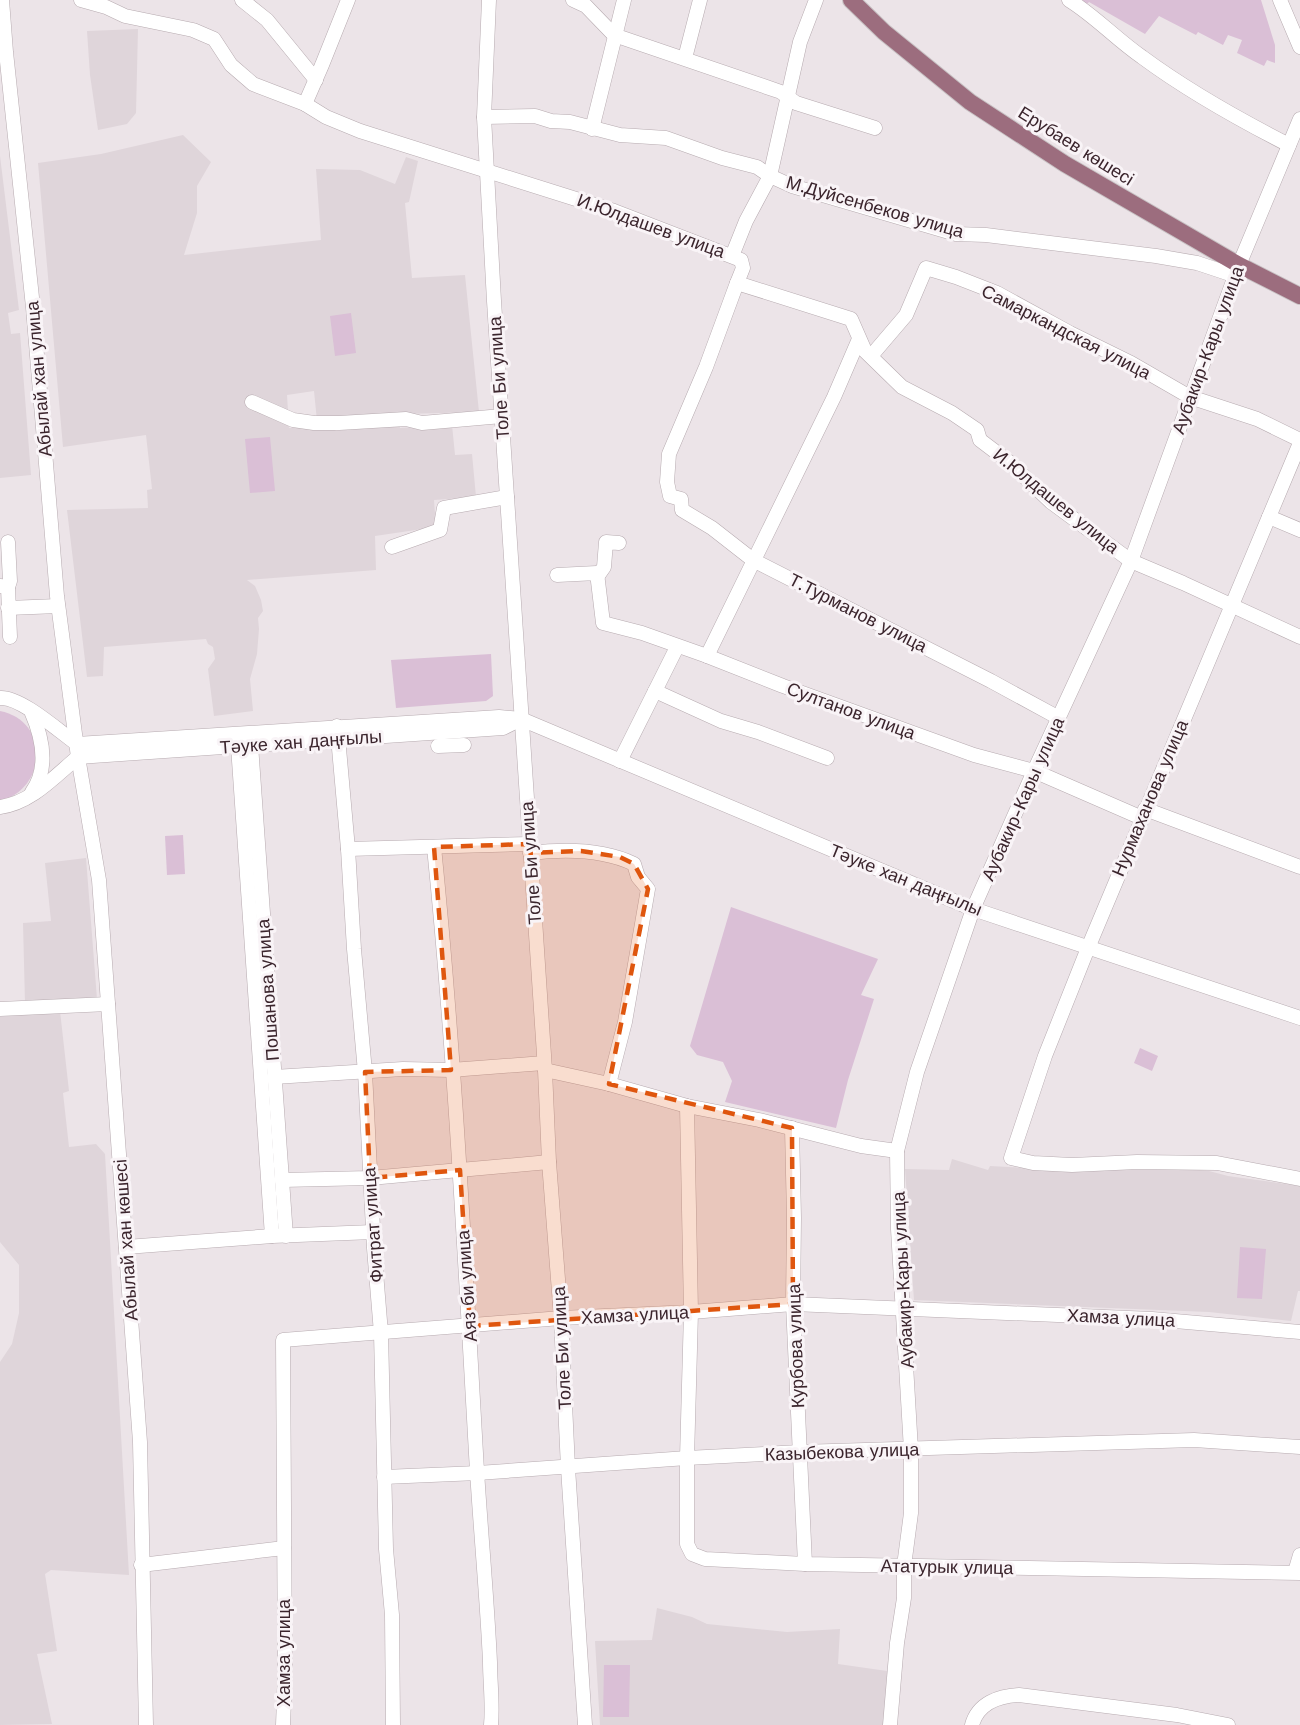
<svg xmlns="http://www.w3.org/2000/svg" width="1300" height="1725" font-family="'Work Sans',sans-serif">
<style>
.built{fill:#dfd5da}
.green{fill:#dabfd6}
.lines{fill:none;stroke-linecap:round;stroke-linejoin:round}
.minor-casing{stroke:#b7abb0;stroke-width:15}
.major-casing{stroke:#c8c2c4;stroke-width:18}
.minor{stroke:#fff;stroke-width:14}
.major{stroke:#9c6d7e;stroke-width:16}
.marked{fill:#df560e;fill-opacity:0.2;stroke:#df560e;stroke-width:4.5;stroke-dasharray:12 8;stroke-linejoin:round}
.labels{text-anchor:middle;stroke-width:6;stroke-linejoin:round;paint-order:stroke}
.street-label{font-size:18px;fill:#3b252d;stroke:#f9f4f7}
</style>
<rect width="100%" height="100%" fill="#ece4e8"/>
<g class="built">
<polygon points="138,29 136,113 127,124 98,130 90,75 87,31"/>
<polygon points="183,135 211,162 197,186 197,213 184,255 321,240 316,169 360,170 395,184 406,157 418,161 409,202 405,203 412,278 465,275 479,412 403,414 317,421 314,391 287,395 289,428 331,426 336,431 399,424 400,428 452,425 455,455 472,454 476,497 434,500 436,527 375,536 376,570 247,580 255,586 261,600 263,611 258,618 259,629 257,654 250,679 253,711 214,716 208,669 215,659 213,647 208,644 206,639 104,647 103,676 87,677 67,510 148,508 147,490 152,489 146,435 63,447 38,163 101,154"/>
<polygon points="0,156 19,310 8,313 11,334 20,333 31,475 0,478"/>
<polygon points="86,858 97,999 25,1003 23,923 51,921 45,863"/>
<polygon points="60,1011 69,1091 63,1093 69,1147 96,1144 105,1154 129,1575 51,1570 45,1574 57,1651 37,1654 52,1724 0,1725 0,1362 12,1344 19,1313 19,1265 0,1242 0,1017"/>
<polygon points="952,1159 988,1170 990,1166 1044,1169 1162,1166 1209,1171 1228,1176 1300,1186 1300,1291 1298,1291 1291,1321 1209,1312 914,1300 905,1169 949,1170"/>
<polygon points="657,1608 692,1617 707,1624 787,1632 840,1629 838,1664 887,1671 885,1725 600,1725 595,1641 652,1640"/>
</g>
<g class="green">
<polygon points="1081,0 1261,0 1275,45 1275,63 1267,60 1264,66 1237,53 1242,40 1228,35 1223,45 1198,32 1196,35 1159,16 1145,34 1089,2 1087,4"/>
<polygon points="351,313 356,353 335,356 330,316"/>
<polygon points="270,437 275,491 250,493 245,439"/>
<polygon points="491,654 493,696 486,701 396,708 391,660"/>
<path d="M0,711C50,721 48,788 0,801Z"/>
<polygon points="183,835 185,874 167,875 165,836"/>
<polygon points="731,907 878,959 861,995 874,999 848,1080 836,1128 725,1102 732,1081 723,1062 697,1055 690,1046"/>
<polygon points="1140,1048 1158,1056 1152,1071 1134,1063"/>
<polygon points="1240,1247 1266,1249 1262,1299 1237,1298"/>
<polygon points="604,1665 630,1665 629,1717 603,1717"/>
</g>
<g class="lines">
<g class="minor-casing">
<g id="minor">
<polyline points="2,0 6,52 33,307 57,596 78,757 99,880 140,1442 146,1725"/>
<polyline points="81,0 106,7 125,16 193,30 214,39 231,65 253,84 305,104 326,117 360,131 614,211 741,260 743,268 737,283 851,319 865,351 902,387 952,413 977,430 980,440 1009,462 1051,502 1131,561 1183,583 1300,637"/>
<polyline points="242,0 267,20 316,80"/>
<polyline points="489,0 484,117 494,301 545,1070 549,1162 561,1318 568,1468 585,1725"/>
<polyline points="573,0 586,6 614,35 781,92 796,103 875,128"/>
<path d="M1069,0C1095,16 1116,39 1142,57C1188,91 1238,119 1289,145"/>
<polyline points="1280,0 1300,47"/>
<polyline points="685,58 700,0"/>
<polyline points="305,104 322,65 348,0"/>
<polyline points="484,117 535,116 551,121 570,122 620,135 666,138 722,158 757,167 770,176 792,186 956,234 986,235 1156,256 1197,263 1236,276"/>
<polyline points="592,129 624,0"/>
<polyline points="732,256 746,221 770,176 800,42 816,0"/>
<polyline points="737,283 706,367 669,454 667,482 670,496 681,499 682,510 712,528 753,560 991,681 1059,718"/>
<polyline points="871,356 906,315 926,268 956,277 997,293 1070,333 1131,363 1190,397 1257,419 1300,440"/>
<polyline points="252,402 293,420 314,423 339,423 406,419 422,423 502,416"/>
<polyline points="1300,443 1088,948 1045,1056 1011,1158 1033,1163 1072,1165 1137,1162 1217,1163 1300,1179"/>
<polyline points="1269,517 1300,530"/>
<polyline points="392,547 440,530 444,508 507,497"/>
<polyline points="557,575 597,573 603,623 642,633 707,656 783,686 974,755 1034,771 1142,818"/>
<polyline points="597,577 604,567 606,542 619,543"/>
<polyline points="0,586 8,587 10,637"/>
<polyline points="8,587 10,581 8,542"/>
<polyline points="8,608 58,606"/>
<polyline points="707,656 834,397 859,339"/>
<polyline points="655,691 721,721 758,732 827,758"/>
<path d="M0,698C20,696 60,732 77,744"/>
<path d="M31,711C42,736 50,767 32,792"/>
<polyline points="337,726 348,849 354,949 365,1072 374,1248 381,1333 386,1549 392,1615 393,1725"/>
<polyline points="77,744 499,717 521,719 973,909 1300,1018"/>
<polyline points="251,745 286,1236"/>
<polyline points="238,746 272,1236"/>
<polyline points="438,746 464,745"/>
<polyline points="78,757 503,728 521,719"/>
<polyline points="620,761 677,647"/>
<path d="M0,807C31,803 54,777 78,757"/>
<polyline points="1145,809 1300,867"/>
<path d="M434,847C455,1054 465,1263 477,1471C481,1535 487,1598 490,1662C490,1682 493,1704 491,1725"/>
<polyline points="348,849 529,844"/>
<path d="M530,853C564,849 603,849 634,864L638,877L648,889L625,1022L609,1084"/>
<polyline points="0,1009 108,1004"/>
<polyline points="545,1070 609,1084 687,1106 759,1120 861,1146 897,1151"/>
<polyline points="274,1077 403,1069 451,1070 544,1063"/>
<polyline points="687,1106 691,1312 687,1458 687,1544 692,1554 705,1559 805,1564 1300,1573"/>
<polyline points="792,1128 794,1218 793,1304 805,1564"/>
<polyline points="282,1180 370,1178 549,1162"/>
<polyline points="126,1247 272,1236 373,1232"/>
<polyline points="384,1477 478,1473 687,1458 800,1452 1194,1440 1300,1447"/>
<polyline points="141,1565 284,1548"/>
<polyline points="1295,1572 1300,1555"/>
<polyline points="283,1725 285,1675 283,1340 561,1318 691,1312 793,1304 1152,1319 1300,1332"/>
<polyline points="890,1725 897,1643 904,1598 904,1566 911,1513 911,1450 898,1229 897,1151 917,1072 973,909 1034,771 1131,561 1239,265 1300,119"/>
<path d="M972,1725C978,1703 999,1696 1019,1695L1177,1715L1228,1725"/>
</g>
</g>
<g class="major-casing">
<polyline id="major" points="851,0 884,32 970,102 1065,164 1239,265 1300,296"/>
</g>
<use href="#minor" class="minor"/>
<use href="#major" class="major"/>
</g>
<path class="marked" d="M529,844L530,853L581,851L620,857L634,864L648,889L609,1084L792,1128L793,1304L470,1326L460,1170L370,1178L365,1072L451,1070L434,847Z"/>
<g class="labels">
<g class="street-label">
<text transform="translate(1076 146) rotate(32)" y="6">Ерубаев көшесі</text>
<text transform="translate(875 207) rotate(16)" y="6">М.Дуйсенбеков улица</text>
<text transform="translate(651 226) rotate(20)" y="6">И.Юлдашев улица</text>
<text transform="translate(1066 332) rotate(27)" y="6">Самаркандская улица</text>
<text transform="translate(1208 350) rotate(-70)" y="6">Аубакир-Кары улица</text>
<text transform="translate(499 378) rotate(-94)" y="6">Толе Би улица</text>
<text transform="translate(39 379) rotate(-95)" y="6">Абылай хан улица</text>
<text transform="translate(1056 501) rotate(39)" y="6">И.Юлдашев улица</text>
<text transform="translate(858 613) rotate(27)" y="6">Т.Турманов улица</text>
<text transform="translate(851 711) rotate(20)" y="6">Султанов улица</text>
<text transform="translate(301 742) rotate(-4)" y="6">Тәуке хан даңғылы</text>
<text transform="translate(1150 798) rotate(-67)" y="6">Нурмаханова улица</text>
<text transform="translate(1023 799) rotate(-66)" y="6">Аубакир-Кары улица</text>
<text transform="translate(531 863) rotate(-94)" y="6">Толе Би улица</text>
<text transform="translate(906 880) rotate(22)" y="6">Тәуке хан даңғылы</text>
<text transform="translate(268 990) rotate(-94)" y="6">Пошанова улица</text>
<text transform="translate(373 1225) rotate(-94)" y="6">Фитрат улица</text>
<text transform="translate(126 1240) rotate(-94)" y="6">Абылай хан көшесі</text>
<text transform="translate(903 1280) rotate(-93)" y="6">Аубакир-Кары улица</text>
<text transform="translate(467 1286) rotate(-94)" y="6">Аяз би улица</text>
<text transform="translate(635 1315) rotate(-3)" y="6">Хамза улица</text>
<text transform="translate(1121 1318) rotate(3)" y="6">Хамза улица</text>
<text transform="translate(796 1346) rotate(-92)" y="6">Курбова улица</text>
<text transform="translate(562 1348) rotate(-93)" y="6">Толе Би улица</text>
<text transform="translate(842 1452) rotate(-2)" y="6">Казыбекова улица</text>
<text transform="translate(947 1567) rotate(1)" y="6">Ататурык улица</text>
<text transform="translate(284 1653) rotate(-90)" y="6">Хамза улица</text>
</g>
</g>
</svg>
